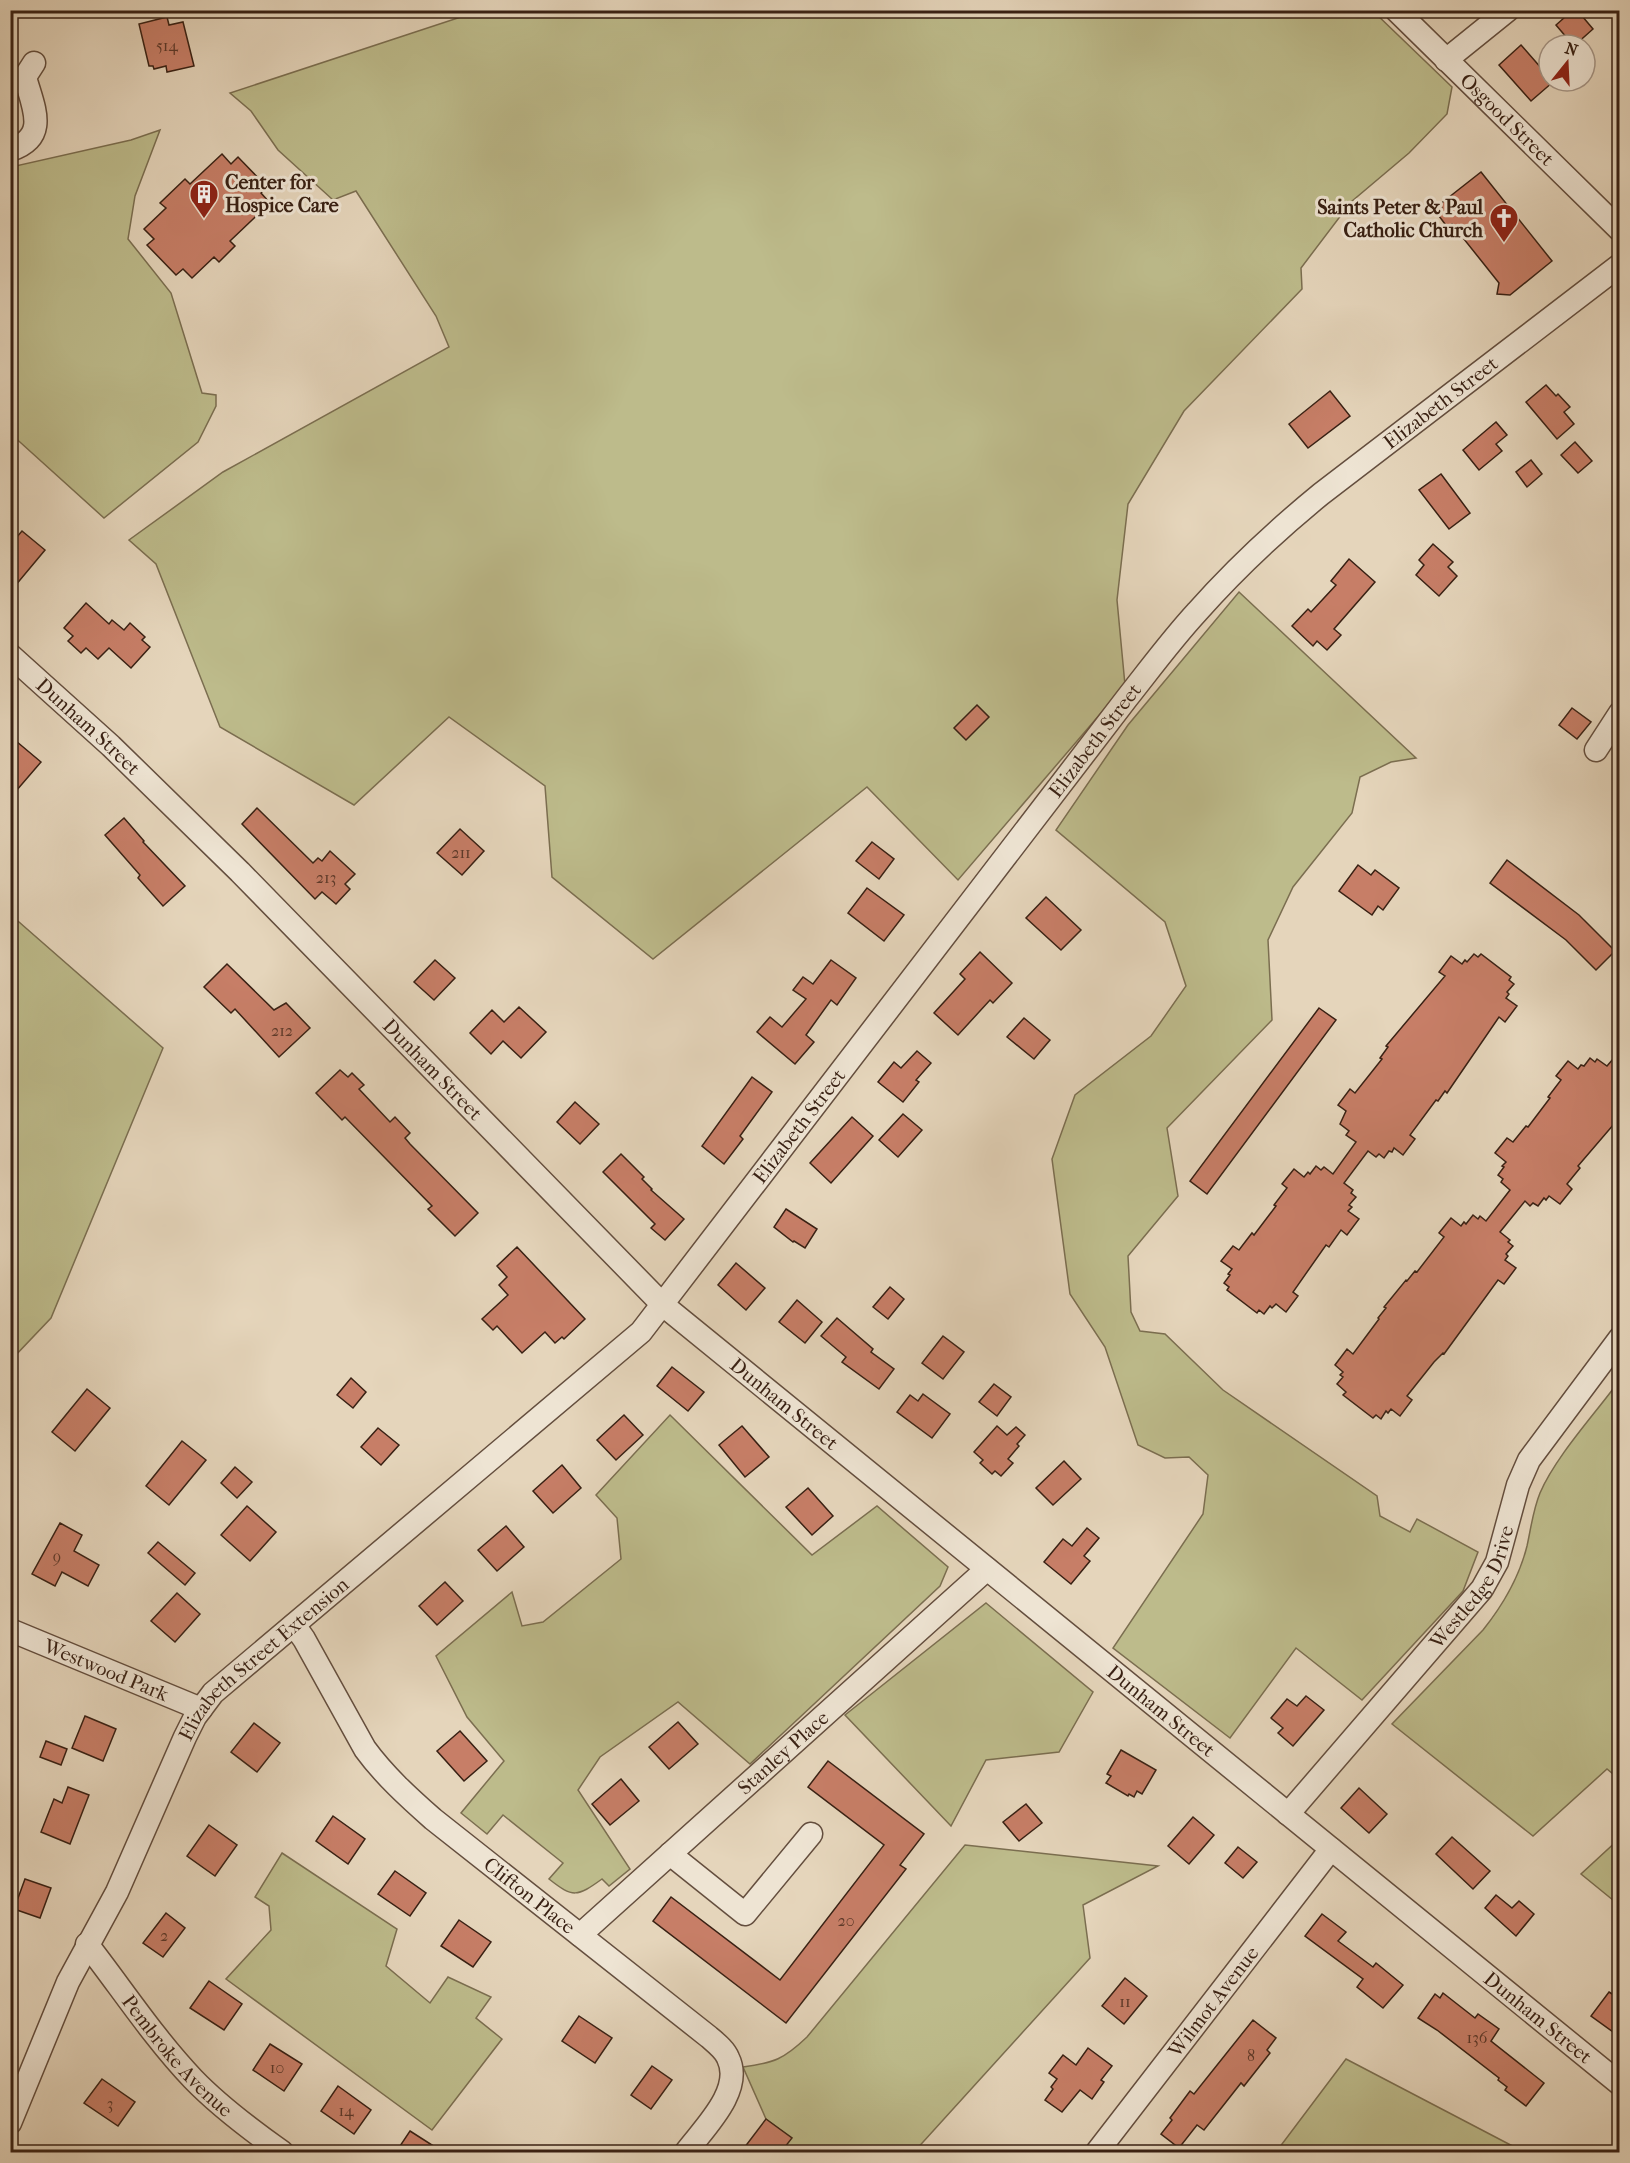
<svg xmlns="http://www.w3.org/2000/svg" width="1630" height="2163" font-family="'IM FELL French Canon',serif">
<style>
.green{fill:#bdbb8b;stroke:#7b6e50;stroke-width:1.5}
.building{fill:#c77e67;stroke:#392114;stroke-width:1.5}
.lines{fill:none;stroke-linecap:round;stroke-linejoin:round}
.minor-casing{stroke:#644e3e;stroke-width:25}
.minor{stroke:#eee4d3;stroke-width:22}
.labels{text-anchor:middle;stroke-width:6;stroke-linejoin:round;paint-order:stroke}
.number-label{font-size:16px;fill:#5c3829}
.street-label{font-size:20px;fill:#392114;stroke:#eee4d3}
.poi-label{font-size:20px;font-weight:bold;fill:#392114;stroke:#eee4d3;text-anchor:start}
</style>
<rect width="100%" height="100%" fill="#e5d5bb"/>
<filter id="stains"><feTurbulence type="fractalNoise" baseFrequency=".00333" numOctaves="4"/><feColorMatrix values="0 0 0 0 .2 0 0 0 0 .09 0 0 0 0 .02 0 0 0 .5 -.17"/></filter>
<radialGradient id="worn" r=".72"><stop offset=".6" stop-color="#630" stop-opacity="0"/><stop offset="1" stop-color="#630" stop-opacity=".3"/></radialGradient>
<g class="green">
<polygon points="482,10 1373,11 1452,87 1447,114 1409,153 1351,202 1301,268 1302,289 1184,411 1128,504 1117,600 1125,685 958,880 867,787 653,959 552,877 545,786 449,717 354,805 220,727 156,564 129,540 223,472 449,347 436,316 356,191 333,200 278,150 251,111 230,93"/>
<polygon points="160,130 135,196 128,239 171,293 202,393 216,395 216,406 198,442 104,518 11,434 11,167 131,140"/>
<polygon points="1239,592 1416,758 1391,762 1360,777 1352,813 1293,887 1268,940 1272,1020 1167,1128 1178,1196 1128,1256 1131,1312 1140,1331 1165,1334 1223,1390 1377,1496 1380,1516 1410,1532 1417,1519 1478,1552 1463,1591 1362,1700 1296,1648 1230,1738 1113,1648 1203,1514 1208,1475 1189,1457 1165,1458 1138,1445 1105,1347 1070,1294 1052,1159 1075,1095 1151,1036 1186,986 1165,922 1056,830 1128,725"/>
<polygon points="11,915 163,1048 51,1318 11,1360"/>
<path d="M1619,1381V1779L1607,1769L1533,1836L1392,1724L1483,1630C1503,1605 1519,1578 1527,1546C1531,1528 1533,1510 1540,1493C1556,1456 1595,1414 1619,1381Z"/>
<path d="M670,1415L812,1555L877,1506L948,1567L940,1586L750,1764L678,1702L600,1757L578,1790L630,1869L609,1886L602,1879C577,1897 573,1898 549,1879L563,1863L503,1815L487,1834L461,1813L504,1761L467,1717L436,1656L512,1592L522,1626L543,1622L621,1559L617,1518L596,1495Z"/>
<polygon points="986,1603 1093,1692 1059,1752 986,1760 951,1826 845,1715"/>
<polygon points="1619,1839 1619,1905 1581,1874"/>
<path d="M965,1845L1158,1866L1083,1905L1090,1958L914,2152H781L791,2138L766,2119L743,2067C774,2063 784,2059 807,2037Z"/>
<polygon points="282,1853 397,1929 386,1966 430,2003 448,1977 491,1997 476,2018 502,2039 432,2130 226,1979 271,1930 269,1906 255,1897"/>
<polygon points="1346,2059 1524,2152 1276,2152"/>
</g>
<g class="building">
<polygon points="1573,10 1577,10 1593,29 1575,45 1573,45 1556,25"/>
<polygon points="167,17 169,25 183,22 194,66 167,72 166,66 154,69 153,66 149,66 139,24"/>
<polygon points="1521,45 1549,77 1549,81 1553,82 1531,101 1499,65"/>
<polygon points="222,154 231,164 238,157 267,187 261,193 270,203 230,241 235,246 219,262 214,257 192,278 183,269 176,275 147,245 154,239 144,229 166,208 160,203 185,179 190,184"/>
<polygon points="1481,172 1552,261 1510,295 1497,294 1499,283 1452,224 1448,228 1436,212 1442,208 1439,205"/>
<polygon points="1546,385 1556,396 1558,394 1570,407 1564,412 1574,424 1557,439 1526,402"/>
<polygon points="1330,391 1350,416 1308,448 1289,424"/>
<polygon points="1496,422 1507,435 1496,444 1502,451 1479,470 1463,450"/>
<polygon points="1575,442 1592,461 1578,473 1561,455"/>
<polygon points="1531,460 1542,474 1527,487 1516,472"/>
<polygon points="1441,474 1470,513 1449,529 1419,490"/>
<polygon points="22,531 45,550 10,592 10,545"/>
<polygon points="1433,544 1453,562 1448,567 1457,576 1439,596 1416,575 1424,565 1419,560"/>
<polygon points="1349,559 1375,582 1334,629 1341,635 1327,650 1317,641 1313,646 1292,626 1308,609 1311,612 1336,585 1331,581"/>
<polygon points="86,603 109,624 112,620 124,630 130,623 145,637 142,640 150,647 131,668 109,648 98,659 86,648 81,653 68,641 73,636 64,628"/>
<polygon points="977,705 989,717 966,740 954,728"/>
<polygon points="1572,708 1591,722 1577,739 1559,725"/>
<polygon points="10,736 41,762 10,798"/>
<polygon points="257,808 313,863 318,858 322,861 330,851 355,874 345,884 350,889 336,904 322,892 315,899 242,824"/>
<polygon points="124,818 144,841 143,842 185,886 163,906 138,878 140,875 105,835"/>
<polygon points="460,829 484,851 462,875 437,853"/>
<polygon points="872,842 894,859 879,879 856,861"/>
<polygon points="1507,860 1579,915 1615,951 1596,970 1566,940 1490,883"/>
<polygon points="1358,865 1371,875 1375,870 1399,888 1383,910 1378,906 1372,915 1339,891"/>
<polygon points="867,888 904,915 884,941 848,913"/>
<polygon points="1046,897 1081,930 1061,950 1026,918"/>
<polygon points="980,952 1012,983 993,1003 990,1000 958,1035 934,1013 965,979 960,974"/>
<polygon points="1474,954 1478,957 1481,954 1511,977 1509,980 1514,984 1507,992 1509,994 1506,998 1517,1006 1505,1022 1499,1017 1447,1093 1445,1091 1438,1101 1436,1100 1410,1135 1415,1139 1403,1155 1394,1148 1392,1152 1389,1151 1384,1158 1379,1154 1376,1157 1368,1151 1344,1183 1353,1190 1351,1193 1356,1197 1349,1205 1352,1207 1348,1211 1359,1219 1347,1235 1341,1230 1329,1247 1326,1245 1293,1292 1298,1296 1286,1312 1276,1304 1272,1308 1270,1306 1264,1314 1259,1310 1257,1313 1227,1290 1229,1287 1224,1283 1230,1275 1228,1274 1232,1269 1221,1261 1233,1246 1239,1250 1252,1233 1254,1235 1276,1206 1274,1205 1287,1188 1282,1184 1294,1169 1304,1177 1308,1172 1310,1174 1316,1166 1321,1170 1324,1167 1333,1174 1356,1142 1346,1135 1349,1131 1340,1124 1346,1111 1338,1105 1350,1089 1355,1093 1382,1059 1380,1058 1388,1047 1386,1046 1445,976 1439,972 1451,956 1462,964 1465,960 1467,962"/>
<polygon points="435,960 455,978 434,1000 414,982"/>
<polygon points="831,960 856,978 837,1005 831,1000 806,1035 814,1042 795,1064 757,1032 770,1017 782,1027 806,999 793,990 803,977 813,984"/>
<polygon points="227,964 274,1010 286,1003 310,1028 279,1057 235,1009 231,1013 204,987"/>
<polygon points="519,1007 546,1032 521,1058 503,1041 491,1054 470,1033 492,1010 504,1022"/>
<polygon points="1319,1008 1336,1020 1207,1194 1190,1181"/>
<polygon points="1024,1018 1050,1040 1034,1059 1007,1037"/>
<polygon points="917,1051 931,1063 916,1080 919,1082 903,1102 878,1082 894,1062 901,1068"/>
<polygon points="1620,1051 1620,1117 1578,1166 1580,1168 1567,1184 1572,1189 1560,1204 1549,1196 1546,1200 1544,1198 1538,1206 1533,1203 1530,1206 1525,1201 1500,1232 1510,1240 1508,1242 1513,1246 1506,1254 1508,1256 1505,1260 1516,1268 1504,1284 1498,1280 1444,1354 1443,1353 1434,1362 1407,1396 1412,1400 1400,1416 1391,1409 1388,1413 1386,1411 1381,1419 1376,1415 1373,1418 1343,1395 1346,1392 1337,1384 1343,1377 1340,1375 1343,1372 1335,1365 1347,1349 1353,1354 1379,1319 1378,1318 1386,1308 1384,1307 1406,1280 1407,1281 1415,1271 1417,1272 1444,1237 1439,1233 1451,1218 1461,1226 1464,1222 1466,1224 1473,1215 1478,1219 1480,1216 1486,1221 1510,1190 1501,1182 1503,1179 1498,1175 1504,1167 1502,1166 1506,1162 1495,1153 1507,1138 1513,1142 1526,1126 1528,1127 1550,1098 1548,1097 1561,1080 1556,1076 1568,1061 1578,1069 1581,1065 1584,1066 1590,1058 1595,1062 1597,1059 1607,1066"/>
<polygon points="340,1070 348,1077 352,1073 364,1085 359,1089 390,1122 395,1117 410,1133 405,1138 410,1144 478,1213 455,1236 428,1209 432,1206 345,1117 342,1120 316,1093"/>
<polygon points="752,1077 772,1092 740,1136 743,1139 724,1164 702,1146"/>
<polygon points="575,1102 599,1124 580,1144 557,1122"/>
<polygon points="903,1114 922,1130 898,1157 879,1140"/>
<polygon points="852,1117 873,1136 831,1183 810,1163"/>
<polygon points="621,1154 644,1177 642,1179 652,1189 651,1190 684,1219 665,1240 651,1228 655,1224 603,1172"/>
<polygon points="786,1209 817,1229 805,1248 794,1241 793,1242 774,1227"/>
<polygon points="517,1247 585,1319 564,1339 562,1337 555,1343 545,1332 522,1353 497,1326 493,1330 482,1319 508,1295 499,1285 507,1277 497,1266"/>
<polygon points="736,1263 765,1288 746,1310 718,1285"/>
<polygon points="890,1287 904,1299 888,1319 873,1307"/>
<polygon points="797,1300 822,1322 805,1343 779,1322"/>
<polygon points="837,1318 873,1349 871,1352 894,1369 879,1389 842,1362 846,1357 821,1336"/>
<polygon points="943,1336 964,1352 943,1379 922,1363"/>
<polygon points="672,1367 704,1392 688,1411 657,1386"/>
<polygon points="351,1378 366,1392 353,1408 337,1395"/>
<polygon points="994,1384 1011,1397 997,1416 979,1402"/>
<polygon points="87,1389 110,1408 75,1451 52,1432"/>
<polygon points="923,1394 950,1414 932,1438 897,1412 910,1395 918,1401"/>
<polygon points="624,1415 643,1435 616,1460 597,1440"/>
<polygon points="742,1426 769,1457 745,1477 719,1445"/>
<polygon points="997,1426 1007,1435 1016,1427 1025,1435 1017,1444 1019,1446 1008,1459 1013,1463 1001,1476 995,1471 992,1474 980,1463 983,1460 974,1452"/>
<polygon points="378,1428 399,1445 381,1465 361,1447"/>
<polygon points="182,1441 206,1460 169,1505 146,1486"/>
<polygon points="1064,1461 1081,1479 1053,1505 1036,1488"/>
<polygon points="562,1465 581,1488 553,1513 533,1491"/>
<polygon points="235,1467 252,1482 237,1498 221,1483"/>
<polygon points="808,1488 833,1516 812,1535 786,1507"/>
<polygon points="247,1506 276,1532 250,1561 221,1535"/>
<polygon points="60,1523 82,1535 74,1551 99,1565 88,1586 62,1572 55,1586 32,1574"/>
<polygon points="506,1526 524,1547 497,1571 478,1550"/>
<polygon points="1087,1528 1099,1538 1084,1556 1090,1561 1071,1584 1044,1562 1063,1539 1072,1546"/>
<polygon points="158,1542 195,1573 185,1585 148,1553"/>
<polygon points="445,1582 463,1601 437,1625 419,1606"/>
<polygon points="177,1593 200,1614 175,1642 151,1621"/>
<polygon points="1306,1696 1324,1710 1293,1746 1278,1733 1283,1728 1271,1718 1287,1699 1297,1706"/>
<polygon points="85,1716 116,1729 103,1761 72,1748"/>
<polygon points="678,1722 698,1744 669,1769 649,1747"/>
<polygon points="254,1723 280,1743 257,1772 231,1752"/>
<polygon points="460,1731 487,1761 464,1781 437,1751"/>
<polygon points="46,1741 67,1749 61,1765 40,1757"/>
<polygon points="1121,1750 1156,1770 1142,1794 1137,1791 1134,1797 1129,1794 1128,1796 1106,1783 1111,1776 1107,1774"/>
<polygon points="828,1761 924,1834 900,1865 906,1869 786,2023 653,1921 671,1897 780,1980 884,1845 808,1787"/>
<polygon points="621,1779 639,1801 610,1825 592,1804"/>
<polygon points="68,1787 89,1795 70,1844 41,1832 54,1799 62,1803"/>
<polygon points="1359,1788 1387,1814 1369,1833 1341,1808"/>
<polygon points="1026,1804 1042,1823 1019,1841 1003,1822"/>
<polygon points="333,1816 365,1839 348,1864 316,1841"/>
<polygon points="1193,1817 1214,1835 1189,1864 1168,1846"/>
<polygon points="209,1825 237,1845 215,1876 187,1856"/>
<polygon points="1452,1837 1490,1871 1473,1889 1436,1854"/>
<polygon points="1238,1847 1257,1862 1243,1878 1225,1863"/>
<polygon points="395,1871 426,1893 410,1916 378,1894"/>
<polygon points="25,1879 51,1888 40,1918 14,1909"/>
<polygon points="1496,1895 1512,1908 1519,1901 1534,1914 1516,1936 1485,1908"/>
<polygon points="166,1913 185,1928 163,1957 143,1943"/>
<polygon points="1322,1914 1346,1932 1338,1941 1373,1967 1376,1963 1403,1985 1383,2008 1357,1987 1363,1979 1305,1936"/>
<polygon points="459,1920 491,1942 473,1967 441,1946"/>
<polygon points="1125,1978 1147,1996 1124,2024 1102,2006"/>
<polygon points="209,1981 242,2004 224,2030 190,2008"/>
<polygon points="1609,1992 1620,1999 1620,2037 1591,2016"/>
<polygon points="1443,1993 1475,2018 1478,2014 1499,2029 1491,2041 1544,2083 1526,2106 1505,2090 1507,2087 1498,2080 1499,2078 1437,2030 1418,2018 1435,1994 1440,1998"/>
<polygon points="579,2016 612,2038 595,2063 562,2041"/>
<polygon points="1253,2020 1276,2038 1267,2050 1270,2053 1244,2086 1241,2083 1204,2130 1197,2125 1179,2148 1161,2134 1172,2120 1170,2118 1190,2091 1194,2094"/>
<polygon points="270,2044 302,2064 284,2091 253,2070"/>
<polygon points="1088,2048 1112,2066 1101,2080 1104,2082 1092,2099 1080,2090 1062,2112 1045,2100 1053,2089 1051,2087 1057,2079 1049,2073 1063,2055 1076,2065"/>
<polygon points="652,2066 672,2080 651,2109 631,2095"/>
<polygon points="102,2079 135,2102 118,2126 84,2103"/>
<polygon points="338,2086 371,2110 354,2134 321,2111"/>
<polygon points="766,2119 792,2138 781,2152 741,2152"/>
<polygon points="410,2131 443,2152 396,2152"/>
</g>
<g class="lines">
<g class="minor-casing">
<g id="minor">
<path id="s1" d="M1396,10L1620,230"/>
<polyline points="1446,60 1508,10"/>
<path d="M10,150C50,137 33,107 25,77L34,63"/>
<path id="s2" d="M10,655L111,746L240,872L663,1305L1620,2084"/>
<polyline points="1596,750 1620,713"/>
<path id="s3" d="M294,1625L304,1639L365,1749C384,1775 408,1797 433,1819L709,2037C716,2043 725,2050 728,2058C744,2090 704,2128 686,2152"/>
<path id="s4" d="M10,1630L201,1709"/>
<path id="s5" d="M1288,1814L1482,1589L1497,1562L1518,1485L1529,1460L1620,1338"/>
<polyline points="670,1854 745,1914 811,1834"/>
<path id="s6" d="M580,1935L987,1569"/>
<path id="s7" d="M87,1944C122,1989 154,2038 193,2079C220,2107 251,2130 282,2152"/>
<path id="s8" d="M10,2123L68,1982L117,1892L185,1737L195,1717L213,1693L641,1332L1127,698C1150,669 1172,639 1197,612C1235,569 1277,530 1321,494L1620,265"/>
<path id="s9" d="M1097,2152L1331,1849"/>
</g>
</g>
<use href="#minor" class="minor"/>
</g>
<defs>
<g id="building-pin" transform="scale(1.5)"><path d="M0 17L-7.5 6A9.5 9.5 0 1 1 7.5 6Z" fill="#8f2418" stroke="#eee4d3"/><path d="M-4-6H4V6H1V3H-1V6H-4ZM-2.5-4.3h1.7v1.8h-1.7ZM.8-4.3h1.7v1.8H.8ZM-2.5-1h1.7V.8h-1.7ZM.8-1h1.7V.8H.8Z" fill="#fff"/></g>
<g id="church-pin" transform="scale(1.5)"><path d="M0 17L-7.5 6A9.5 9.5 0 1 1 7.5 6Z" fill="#8f2418" stroke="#eee4d3"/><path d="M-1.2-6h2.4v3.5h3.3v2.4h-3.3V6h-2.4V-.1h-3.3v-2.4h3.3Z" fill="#fff"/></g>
</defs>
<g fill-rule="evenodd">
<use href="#building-pin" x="204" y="194"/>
<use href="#church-pin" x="1504" y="218"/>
</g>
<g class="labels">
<g class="number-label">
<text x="167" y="51">514</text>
<text x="461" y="858">211</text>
<text x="326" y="883">213</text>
<text x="282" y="1036">212</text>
<text x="57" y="1562">9</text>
<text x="846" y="1926">20</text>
<text x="164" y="1941">2</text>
<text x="1125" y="2007">11</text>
<text x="1477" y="2043">136</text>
<text x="1251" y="2061">8</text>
<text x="277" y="2073">10</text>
<text x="110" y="2109">3</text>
<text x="346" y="2116">14</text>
</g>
<g class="street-label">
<text dy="7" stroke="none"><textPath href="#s1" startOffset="156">Osgood Street</textPath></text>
<text dy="7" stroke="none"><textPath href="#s8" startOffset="2268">Elizabeth Street</textPath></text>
<text dy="7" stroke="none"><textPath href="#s2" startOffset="106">Dunham Street</textPath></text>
<text dy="7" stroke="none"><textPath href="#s8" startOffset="1782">Elizabeth Street</textPath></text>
<text dy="7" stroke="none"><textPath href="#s2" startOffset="592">Dunham Street</textPath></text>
<text dy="7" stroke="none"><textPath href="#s8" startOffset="1296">Elizabeth Street</textPath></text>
<text dy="7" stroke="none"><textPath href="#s2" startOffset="1078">Dunham Street</textPath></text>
<text dy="7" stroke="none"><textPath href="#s5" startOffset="294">Westledge Drive</textPath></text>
<text dy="7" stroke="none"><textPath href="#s8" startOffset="536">Elizabeth Street Extension</textPath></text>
<text dy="7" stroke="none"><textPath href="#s4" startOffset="104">Westwood Park</textPath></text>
<text dy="7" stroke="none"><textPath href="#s2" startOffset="1564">Dunham Street</textPath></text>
<text dy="7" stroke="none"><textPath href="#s6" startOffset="273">Stanley Place</textPath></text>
<text dy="7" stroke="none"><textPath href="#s3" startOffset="364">Clifton Place</textPath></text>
<text dy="7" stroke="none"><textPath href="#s9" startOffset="190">Wilmot Avenue</textPath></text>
<text dy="7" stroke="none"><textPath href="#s2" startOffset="2050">Dunham Street</textPath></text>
<text dy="7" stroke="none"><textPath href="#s7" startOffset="144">Pembroke Avenue</textPath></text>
</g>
<g class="poi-label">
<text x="225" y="189">Center for<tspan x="225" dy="23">Hospice Care</tspan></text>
<text x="1483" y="214" text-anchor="end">Saints Peter &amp; Paul<tspan x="1483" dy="23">Catholic Church</tspan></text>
</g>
</g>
<rect width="1630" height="2163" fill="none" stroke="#e5d5bb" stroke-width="36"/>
<rect x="12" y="12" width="1606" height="2139" fill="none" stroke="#392114" stroke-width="3"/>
<rect x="18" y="18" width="1594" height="2127" fill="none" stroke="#392114" stroke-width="1.5"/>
<g transform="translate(1567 63) rotate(18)"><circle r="28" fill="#eee4d3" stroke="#a69687" stroke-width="1.5"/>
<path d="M0-4.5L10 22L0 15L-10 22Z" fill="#8f2418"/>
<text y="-9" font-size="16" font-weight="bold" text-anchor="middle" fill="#392114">N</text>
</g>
<rect width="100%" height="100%" filter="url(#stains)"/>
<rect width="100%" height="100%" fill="url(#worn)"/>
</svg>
